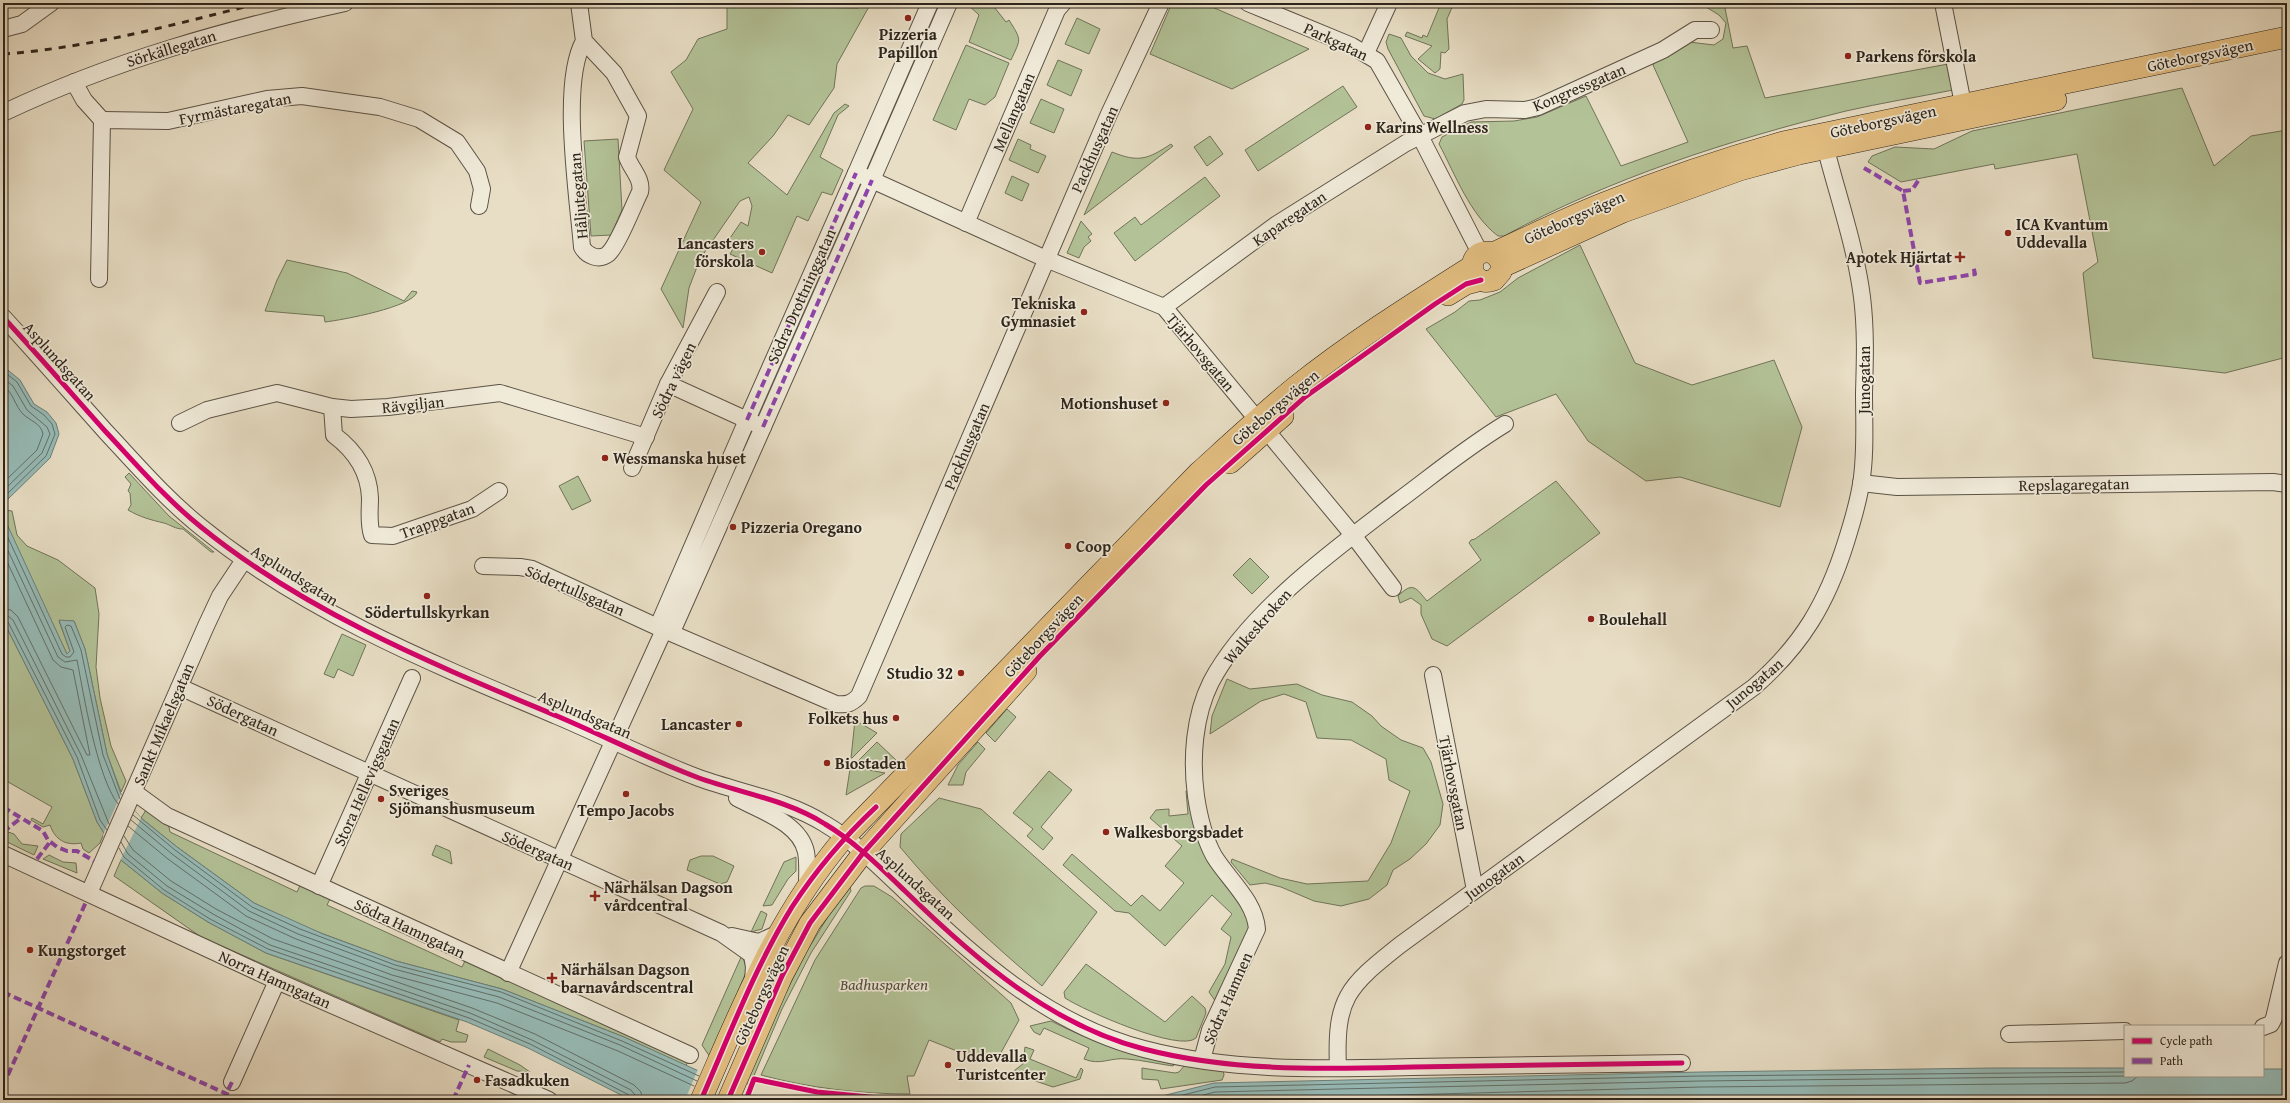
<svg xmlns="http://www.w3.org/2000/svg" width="2290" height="1103" font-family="'Gentium Book Plus',serif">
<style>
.green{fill:#b3c297;stroke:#70745a}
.water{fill:#97bcb8;stroke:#6d807a}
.pier{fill:#e8dec5}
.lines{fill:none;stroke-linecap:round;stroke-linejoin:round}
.shore{stroke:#62706a;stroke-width:1}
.minor-casing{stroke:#5c5346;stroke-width:18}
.major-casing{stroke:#2d251c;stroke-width:22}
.minor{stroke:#f0ead9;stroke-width:16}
.major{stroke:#e4bf82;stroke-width:21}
.rail{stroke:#2d251c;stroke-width:3;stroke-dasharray:7 7;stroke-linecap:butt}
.quiet{stroke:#8e44ad;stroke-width:4;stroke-dasharray:8 4;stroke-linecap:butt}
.cycleway-casing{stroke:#f0ead9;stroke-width:8}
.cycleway{stroke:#d6006c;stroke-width:5}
.poi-dot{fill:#8f2418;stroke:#f0ead9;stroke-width:1.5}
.labels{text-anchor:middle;stroke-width:3.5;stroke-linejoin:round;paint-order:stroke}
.poi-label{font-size:16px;font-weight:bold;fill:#2d251c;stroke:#f0ead9;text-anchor:start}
.street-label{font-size:16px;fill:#2d251c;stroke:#f0ead9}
.park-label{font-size:16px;font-style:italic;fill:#4e4c3b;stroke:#f0ead9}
</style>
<rect width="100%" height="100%" fill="#e8dec5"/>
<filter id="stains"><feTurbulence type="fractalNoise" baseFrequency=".005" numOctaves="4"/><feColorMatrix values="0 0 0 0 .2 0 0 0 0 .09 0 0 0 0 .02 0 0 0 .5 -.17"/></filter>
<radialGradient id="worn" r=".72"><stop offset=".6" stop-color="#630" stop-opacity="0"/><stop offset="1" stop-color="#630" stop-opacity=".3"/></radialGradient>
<g class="green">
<polygon points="727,3 797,3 803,7 858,8 860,3 871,3 837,64 834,88 809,125 788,115 773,136 748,163 787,195 834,113 845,104 849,106 838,115 820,157 843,170 832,195 822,192 808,221 797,216 772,273 730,254 733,249 726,244 741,222 748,226 752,206 749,197 740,201 700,259 689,288 683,328 661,289 701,202 664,170 693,109 671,72 686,60 698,39 727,29"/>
<path d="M966,3H991L1006,22L1009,20C1022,41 1021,38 1011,60L969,42L979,15Z"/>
<polygon points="1172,3 1203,3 1309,49 1232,89 1150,54"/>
<polygon points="1441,3 1454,3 1447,19 1449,49 1445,53 1441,52 1440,69 1435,73 1418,59 1432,46 1405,36 1407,32 1422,38 1423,35 1427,37"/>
<path d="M1710,3H1724L1733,48L1747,46L1765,98L1948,64L1953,90C1918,97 1881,103 1846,111C1729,140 1611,178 1504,236H1498C1470,215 1455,174 1439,144L1442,137L1471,122L1514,121L1537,117L1586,96L1621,166L1688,142L1653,65L1656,60L1689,42L1714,45L1723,39L1726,23L1719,15L1706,7Z"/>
<polygon points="1077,18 1100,29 1089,54 1065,44"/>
<polygon points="1389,34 1401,38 1411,56 1428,73 1445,79 1463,74 1464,100 1462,104 1435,119 1424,116 1388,49 1386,42"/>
<polygon points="966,45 1009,63 995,97 985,105 969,99 956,130 933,120"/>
<polygon points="1058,60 1082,70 1071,96 1047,85"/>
<polygon points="1343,86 1357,107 1258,171 1245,150"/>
<polygon points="2182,88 2214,166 2251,136 2287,130 2287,357 2225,373 2093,358 2083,273 2098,262 2077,154 1995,169 1994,164 1901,182 1868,162 1872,156 1895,147 1934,149 1972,131"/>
<polygon points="1041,99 1064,109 1054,133 1030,123"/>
<polygon points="1210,136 1223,154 1207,166 1194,147"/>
<polygon points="618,139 622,210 611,235 591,236 584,141"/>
<polygon points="1018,139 1031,145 1030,149 1046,156 1038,173 1009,160"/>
<path d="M1171,144L1173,146L1084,215L1112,152C1139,163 1148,159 1171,144Z"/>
<polygon points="1012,176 1029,184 1022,201 1005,193"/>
<polygon points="1205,177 1220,196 1135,261 1114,233 1135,217 1141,225"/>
<polygon points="1081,221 1092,234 1088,237 1091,241 1084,247 1079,258 1067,253"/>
<polygon points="1580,245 1635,363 1692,385 1774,360 1802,427 1780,507 1680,477 1646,481 1588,441 1556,394 1496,417 1426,329 1455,312 1469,301 1480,300 1500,292 1518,278"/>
<path d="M287,260L347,273L404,301L412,291L417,292C413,307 342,320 325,322L324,316L265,311L277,280Z"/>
<path d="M129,473L169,516L214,552H211L183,529C175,529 171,525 164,523C151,520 140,517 128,510L131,505L130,493L128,491L131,484L125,477Z"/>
<polygon points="578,476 591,501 572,510 559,486"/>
<path d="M1556,481L1600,533L1447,646L1432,639L1421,614V605L1411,598L1400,603L1398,596C1413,581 1416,588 1427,601L1481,560L1469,543L1471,540L1475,539Z"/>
<polygon points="4,510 12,511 17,535 27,546 58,560 95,588 99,614 96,667 100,698 111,746 126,781 121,792 107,754 85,649 74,621 59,621 70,651 67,654 9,533"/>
<polygon points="1250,558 1269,577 1252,594 1233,575"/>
<path d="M3,620L73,759L97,822L104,833L100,843L89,853L83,849L81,843C66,846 55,840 50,825L43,827L31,820L32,818L43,824L52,807L3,779Z"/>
<polygon points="342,634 366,645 353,676 338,669 334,678 324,674"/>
<polygon points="1227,679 1250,689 1297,684 1322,695 1352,702 1372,716 1381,726 1401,740 1423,748 1431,762 1443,804 1440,825 1426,844 1410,859 1393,870 1387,885 1369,899 1341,906 1314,901 1281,887 1265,883 1250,885 1231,862 1232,859 1280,878 1307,884 1368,881 1391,843 1410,791 1389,780 1386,759 1351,740 1317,738 1306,702 1284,694 1261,701 1210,734 1212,716"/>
<polygon points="1007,709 1016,717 995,742 986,733"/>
<polygon points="855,720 877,733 852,758 851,758"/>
<polygon points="877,742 897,761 890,767 858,761"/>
<polygon points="978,742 985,749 966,772 963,785 948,785 958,765"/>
<polygon points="853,767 885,773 846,795 850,769"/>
<polygon points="1049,771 1072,790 1041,827 1053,838 1043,850 1027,836 1033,829 1013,813"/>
<polygon points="1192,790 1251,919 1248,931 1216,1002 1209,992 1225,964 1231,937 1221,929 1232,914 1212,895 1165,946 1129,913 1115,911 1063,865 1072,854 1131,906 1142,895 1160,911 1184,883 1165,866 1182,846 1150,818 1156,810 1169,809 1169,816 1188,814 1186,791"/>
<path d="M939,798L981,809L1097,912L1042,986C991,943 943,899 900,847L901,834Z"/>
<polygon points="146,810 168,823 170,832 297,892 303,879 333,893 327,905 462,967 468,955 690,1055 686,1066 624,1037 502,989 396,961 302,926 254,903 177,847 141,818"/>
<polygon points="8,832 14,834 22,844 38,846 34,855 3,840 3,836"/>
<polygon points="436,845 450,851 452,864 432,855"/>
<polygon points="49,855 63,862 76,863 77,873 43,859"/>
<polygon points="701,856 713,856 734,866 727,882 720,884 687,870 690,860"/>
<polygon points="796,857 796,871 788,879 772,905 763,906 784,862"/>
<polygon points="121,860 162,893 208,922 266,953 459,1020 456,1031 468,1035 466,1042 451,1042 442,1039 440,1042 201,937 114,876"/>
<path d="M865,886H874L892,897L1011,1003L1019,1020L998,1058L967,1055L929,1040L914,1076H907L910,1094C860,1094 809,1088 761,1075L815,960L861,888Z"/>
<polygon points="846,887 850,887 851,891 811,953 782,1009 750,1085 745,1083 778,1008 807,951"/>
<polygon points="761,911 767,914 762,929 751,932"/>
<polygon points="742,955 747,970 710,1057 702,1045"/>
<path d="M1086,964L1165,1022L1192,996L1205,1008L1206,1013L1196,1038C1180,1053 1083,1010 1065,998L1064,992Z"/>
<path d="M1051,1021C1091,1041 1131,1057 1175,1064L1173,1066C1158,1064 1142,1060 1127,1059C1110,1057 1101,1066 1084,1059L1089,1048L1044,1028L1040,1035L1034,1032L1030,1026Z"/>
<polygon points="1025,1047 1034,1050 1030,1059 1076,1078 1081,1068 1083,1070 1080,1079 1053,1087 1015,1074 1015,1070 1023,1064"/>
<polygon points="488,1049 520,1065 530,1072 517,1071 484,1057"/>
<polygon points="1185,1065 1223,1070 1224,1075 1222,1080 1161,1089 1158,1080 1142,1079 1142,1068 1175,1073 1179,1072"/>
</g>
<g class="water">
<polygon points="3,366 20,380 34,404 47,412 56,423 59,434 50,458 7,500 4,510 6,522 67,654 70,651 59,620 74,621 85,649 107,754 121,794 141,818 177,847 254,903 323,934 396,961 502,989 624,1037 756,1097 766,1100 631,1100 528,1048 467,1022 266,953 208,922 162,893 121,860 97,822 73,759 3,620"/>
<polygon points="1993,1068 2125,1068 2125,1076 2263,1076 2263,1069 2287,1069 2287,1100 1146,1100 1214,1083 1701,1072"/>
</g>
<g class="pier">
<polygon points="121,794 141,818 120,861 103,835"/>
<polygon points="698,1069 755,1095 752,1100 685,1100"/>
</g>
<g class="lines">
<g class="shore">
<polyline points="3,371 17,382 31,406 44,415 52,424 55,434 46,456 3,498"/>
<polyline points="3,378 13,386 27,410 47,427 50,434 42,453 3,491"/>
<path d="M3,385C14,394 15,406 23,414C30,421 41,423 43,434L37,450L3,483"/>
<polyline points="3,527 62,654 66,657 70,657 74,652 65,627 67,625 71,626 81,650 103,755 120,799"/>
<path d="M3,540L58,657L65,662L77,660C84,696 97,777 118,804"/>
<polyline points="3,553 53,660 61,667 73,670 90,755 87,755 18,617 11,610 3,609"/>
<polyline points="3,615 8,616 13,620 81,755 109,824"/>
<polyline points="3,620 8,622 77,757 100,820 107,830"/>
<polyline points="133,815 175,850 252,907 300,929 395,965 501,992 622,1041 699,1076"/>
<polyline points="131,820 172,854 249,911 298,934 394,969 499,997 620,1045 697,1081"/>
<polyline points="128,826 168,859 246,916 296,939 392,975 497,1003 618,1051 694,1086"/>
<polyline points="124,836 133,850 171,881 216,909 273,939 472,1008 535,1034 634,1085 641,1092 642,1100"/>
<polyline points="121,842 128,854 167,886 213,914 270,945 470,1013 532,1040 631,1090 635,1095 636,1100"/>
<polyline points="119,848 124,857 164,890 210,919 268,949 469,1018 530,1044 629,1095 631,1100"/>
<polyline points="1163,1100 1215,1087 1701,1076 2125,1072"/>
<polyline points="1184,1100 1215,1092 1337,1089 1701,1081 2129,1076"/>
<polyline points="1209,1100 1701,1087 2125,1083 2132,1081 2138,1076"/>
</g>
<g class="minor-casing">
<g id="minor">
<path d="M579,3L584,41L614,73L638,116L627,157C631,169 643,179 640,192C633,206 618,245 608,254C599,261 587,256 582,247C578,197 560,82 584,41"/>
<polyline points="930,3 856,173 872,180 949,3"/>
<polyline points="1248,3 1352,46 1377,61 1420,136 1480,253"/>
<polyline points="1943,3 1963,104"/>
<polyline points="3,29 22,24 51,3"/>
<polyline points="1366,53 1389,3"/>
<polyline points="74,82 84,100 102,120"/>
<path d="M3,113C112,61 227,29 345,3"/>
<polyline points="966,223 1057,10 1063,3"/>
<polyline points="99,279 102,120 168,121 267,99 302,96 380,107 419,119 457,142 477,171 482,189 479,206"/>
<polyline points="1164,307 1277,224 1406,143 1465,113 1486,109 1525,110 1538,107 1663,50 1695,30 1711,30"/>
<path d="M3,317C38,355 72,394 106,432C137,465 166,499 201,527C307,613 433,664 557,716C604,736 651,760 699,778C741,793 787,800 825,824C854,841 882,869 906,892C974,958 1050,1025 1144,1049C1232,1072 1323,1069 1413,1067C1502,1066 1592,1065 1682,1063"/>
<polyline points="668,384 747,420 856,173"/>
<path d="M332,407L334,435C354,450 369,471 370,498C370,511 368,522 372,535L393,536L472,509L499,491"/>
<polyline points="180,423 207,410 277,393 332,407 351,409 388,407 500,393 646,437"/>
<polyline points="763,427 872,180 1046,259 1164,307 1353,535 1393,588"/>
<polyline points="632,468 668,384 717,292"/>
<polyline points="1861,483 1897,487 2273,482 2287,484"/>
<path d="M483,566L520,567L532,569L664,630L836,704C847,705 851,704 859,696L1109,114L1161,3"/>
<polyline points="1433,675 1475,890"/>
<polyline points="180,687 721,933 752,955 754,967 753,980"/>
<polyline points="134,792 167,816 690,1055"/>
<path d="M737,798C761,811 800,823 806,852C808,863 807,875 807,886"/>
<polyline points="3,854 277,981 549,1100"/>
<polyline points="319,886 412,678"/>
<polyline points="89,893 206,626 220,596 244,560"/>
<polyline points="732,936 759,942 779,933"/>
<polyline points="508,973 664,630 661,619 747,420 763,427 675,625 664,630"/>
<polyline points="2263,1027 2271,1024 2274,1018 2287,963"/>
<polyline points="2009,1034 2125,1031"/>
<path d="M1202,1060L1210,1030L1257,929C1255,901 1228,879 1214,856C1204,838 1199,816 1196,796C1191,759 1194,716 1211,682C1248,612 1335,549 1398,501C1433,475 1467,447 1505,424"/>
<path d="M1338,1068C1335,998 1347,987 1400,945L1754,687C1802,645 1827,603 1846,542C1852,523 1858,503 1861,484C1866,454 1864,423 1864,393C1865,361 1866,329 1862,297C1855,243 1836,191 1823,138"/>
<polyline points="232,1082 277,981"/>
</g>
</g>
<g class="major-casing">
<g id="major">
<path d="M1493,253L1501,261V272L1494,280C1467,290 1464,245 1493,253C1530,236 1566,218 1604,203C1663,179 1722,159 1783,142L2287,37"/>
<polyline points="1502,267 1623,212 1740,170 1799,154 2056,100"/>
<polyline points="1448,295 1466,284 1481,280"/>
<polyline points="1230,463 1283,416"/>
<path d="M701,1100C742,1007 777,917 844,838L1198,473C1230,444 1261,415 1294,388C1350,343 1412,304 1472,266"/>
<polyline points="728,1100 782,976 810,923 863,853 1026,671"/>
</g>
</g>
<use href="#minor" class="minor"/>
<use href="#major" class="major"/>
<path class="rail" d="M3,54C90,48 176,24 260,3"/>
<g class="quiet">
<polyline points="1864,168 1903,191 1920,283 1975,274 1973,265"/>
<polyline points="1903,191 1912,190 1920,178"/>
<polyline points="747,420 856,173"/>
<polyline points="763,427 872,180"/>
<polyline points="3,807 43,831 48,840 57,847 67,851 77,851 94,861"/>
<polyline points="3,832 21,818"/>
<polyline points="37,859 50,842"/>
<polyline points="3,992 240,1100"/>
<polyline points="3,1086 86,902"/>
<polyline points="223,1100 232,1082"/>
<polyline points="453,1100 469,1065"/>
<polyline points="960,1100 984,1099"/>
</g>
<g class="cycleway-casing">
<g id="cycleway">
<path d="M3,317C38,355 72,394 106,432C137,465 166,499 201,527C307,613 433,664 557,716C604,736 651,760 699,778C741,793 787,800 825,824C854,841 882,869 906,892C974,958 1050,1025 1144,1049C1232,1072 1323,1069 1413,1067C1502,1066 1592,1065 1682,1063"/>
<path d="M701,1100C729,1036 755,967 792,907C816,870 844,837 876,807"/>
<polyline points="728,1100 782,976 810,923 863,853 1040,656 1206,485 1305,397 1435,304 1466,284 1481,280"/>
<polyline points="746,1100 754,1079 817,1092 901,1100"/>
</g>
</g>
<use href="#cycleway" class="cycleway"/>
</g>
<g class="poi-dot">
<circle cx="908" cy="18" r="4"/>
<circle cx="1848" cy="56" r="4"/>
<circle cx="1368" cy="127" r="4"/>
<circle cx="2008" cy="233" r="4"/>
<circle cx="762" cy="252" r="4"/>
<path d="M1958 251h4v4h4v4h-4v4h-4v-4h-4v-4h4z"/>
<circle cx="1084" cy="312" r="4"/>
<circle cx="1166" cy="403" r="4"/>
<circle cx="605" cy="458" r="4"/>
<circle cx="733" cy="527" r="4"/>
<circle cx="1068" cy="546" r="4"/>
<circle cx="427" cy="596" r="4"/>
<circle cx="1591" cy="619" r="4"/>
<circle cx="961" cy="673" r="4"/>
<circle cx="896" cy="718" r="4"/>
<circle cx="739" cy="724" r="4"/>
<circle cx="827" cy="763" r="4"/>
<circle cx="626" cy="794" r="4"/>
<circle cx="381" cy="799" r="4"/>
<circle cx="1106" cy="832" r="4"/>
<path d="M593 890h4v4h4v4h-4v4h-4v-4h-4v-4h4z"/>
<circle cx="30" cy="950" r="4"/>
<path d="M550 972h4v4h4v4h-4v4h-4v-4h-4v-4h4z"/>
<circle cx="948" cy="1065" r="4"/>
<circle cx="477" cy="1080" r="4"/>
</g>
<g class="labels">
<g class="poi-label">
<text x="908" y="40" text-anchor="middle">Pizzeria<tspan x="908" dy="18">Papillon</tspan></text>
<text x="1856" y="62">Parkens förskola</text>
<text x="1376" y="133">Karins Wellness</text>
<text x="2016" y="230">ICA Kvantum<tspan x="2016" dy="18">Uddevalla</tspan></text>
<text x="754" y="249" text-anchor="end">Lancasters<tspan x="754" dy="18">förskola</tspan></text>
<text x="1952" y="263" text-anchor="end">Apotek Hjärtat</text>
<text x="1076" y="309" text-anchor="end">Tekniska<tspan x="1076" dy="18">Gymnasiet</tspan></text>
<text x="1158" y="409" text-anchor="end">Motionshuset</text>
<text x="613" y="464">Wessmanska huset</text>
<text x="741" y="533">Pizzeria Oregano</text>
<text x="1076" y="552">Coop</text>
<text x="427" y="618" text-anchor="middle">Södertullskyrkan</text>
<text x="1599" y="625">Boulehall</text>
<text x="953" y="679" text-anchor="end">Studio 32</text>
<text x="888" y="724" text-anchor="end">Folkets hus</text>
<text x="731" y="730" text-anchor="end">Lancaster</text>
<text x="835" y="769">Biostaden</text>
<text x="389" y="796">Sveriges<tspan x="389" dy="18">Sjömanshusmuseum</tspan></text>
<text x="626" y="816" text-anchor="middle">Tempo Jacobs</text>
<text x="1114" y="838">Walkesborgsbadet</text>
<text x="604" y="893">Närhälsan Dagson<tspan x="604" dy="18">vårdcentral</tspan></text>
<text x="38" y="956">Kungstorget</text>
<text x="561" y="975">Närhälsan Dagson<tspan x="561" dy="18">barnavårdscentral</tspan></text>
<text x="956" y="1062">Uddevalla<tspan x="956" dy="18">Turistcenter</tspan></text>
<text x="485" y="1086">Fasadkuken</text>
</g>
<g class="street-label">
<text transform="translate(1336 41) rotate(25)" y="6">Parkgatan</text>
<text transform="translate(171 48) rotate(-17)" y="6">Sörkällegatan</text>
<text transform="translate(2200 55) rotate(-12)" y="6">Göteborgsvägen</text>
<text transform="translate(1579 87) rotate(-23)" y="6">Kongressgatan</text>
<text transform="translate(235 108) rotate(-11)" y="6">Fyrmästaregatan</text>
<text transform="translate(1013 112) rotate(-67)" y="6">Mellangatan</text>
<text transform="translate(1883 121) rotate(-12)" y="6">Göteborgsvägen</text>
<text transform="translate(1094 149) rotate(-66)" y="6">Packhusgatan</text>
<text transform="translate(578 196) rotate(-95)" y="6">Håljutegatan</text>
<text transform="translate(1574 217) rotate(-24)" y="6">Göteborgsvägen</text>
<text transform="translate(1289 218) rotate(-34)" y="6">Kaparegatan</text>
<text transform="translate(801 296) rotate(-66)" y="6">Södra Drottninggatan</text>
<text transform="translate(1201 352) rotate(50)" y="6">Tjärhovsgatan</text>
<text transform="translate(60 361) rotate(48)" y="6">Asplundsgatan</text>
<text transform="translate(673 380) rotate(-64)" y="6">Södra vägen</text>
<text transform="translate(1864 380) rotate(-90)" y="6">Junogatan</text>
<text transform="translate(413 404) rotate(-6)" y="6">Rävgiljan</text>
<text transform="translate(1275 407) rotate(-40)" y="6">Göteborgsvägen</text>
<text transform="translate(966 446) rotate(-67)" y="6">Packhusgatan</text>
<text transform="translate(2074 484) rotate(-1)" y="6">Repslagaregatan</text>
<text transform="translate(437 520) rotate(-20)" y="6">Trappgatan</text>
<text transform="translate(295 575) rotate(32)" y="6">Asplundsgatan</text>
<text transform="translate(575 590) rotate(23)" y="6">Södertullsgatan</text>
<text transform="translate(1257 626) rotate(-49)" y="6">Walkeskroken</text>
<text transform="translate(1043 635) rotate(-47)" y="6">Göteborgsvägen</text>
<text transform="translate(1754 683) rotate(-40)" y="6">Junogatan</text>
<text transform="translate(585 714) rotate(23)" y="6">Asplundsgatan</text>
<text transform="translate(243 715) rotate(25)" y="6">Södergatan</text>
<text transform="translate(163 724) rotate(-67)" y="6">Sankt Mikaelsgatan</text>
<text transform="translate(366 782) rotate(-66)" y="6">Stora Hellevigsgatan</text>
<text transform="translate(1454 783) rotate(79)" y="6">Tjärhovsgatan</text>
<text transform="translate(538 850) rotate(24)" y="6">Södergatan</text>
<text transform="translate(1494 876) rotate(-36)" y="6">Junogatan</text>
<text transform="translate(916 883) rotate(42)" y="6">Asplundsgatan</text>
<text transform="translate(410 928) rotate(25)" y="6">Södra Hamngatan</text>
<text transform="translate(275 979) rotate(24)" y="6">Norra Hamngatan</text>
<text transform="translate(761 995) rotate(-65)" y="6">Göteborgsvägen</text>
<text transform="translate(1227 998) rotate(-66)" y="6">Södra Hamnen</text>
</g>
<g class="park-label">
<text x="884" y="990">Badhusparken</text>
</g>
</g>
<rect width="2290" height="1103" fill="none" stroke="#e8dec5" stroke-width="16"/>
<rect x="4" y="4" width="2282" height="1095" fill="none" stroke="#2d251c" stroke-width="2"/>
<rect x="8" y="8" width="2274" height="1087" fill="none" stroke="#2d251c"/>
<rect x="2124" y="1025" width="140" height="52" fill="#f0ead9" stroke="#a29b8d"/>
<rect x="2132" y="1038" width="20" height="6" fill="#d6006c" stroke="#a29b8d"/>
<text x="2160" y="1045" font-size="12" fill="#2d251c">Cycle path</text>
<rect x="2132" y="1058" width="20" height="6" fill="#8e44ad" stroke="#a29b8d"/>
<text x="2160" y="1065" font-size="12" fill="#2d251c">Path</text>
<rect width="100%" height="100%" filter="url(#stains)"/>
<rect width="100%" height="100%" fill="url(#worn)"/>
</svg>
